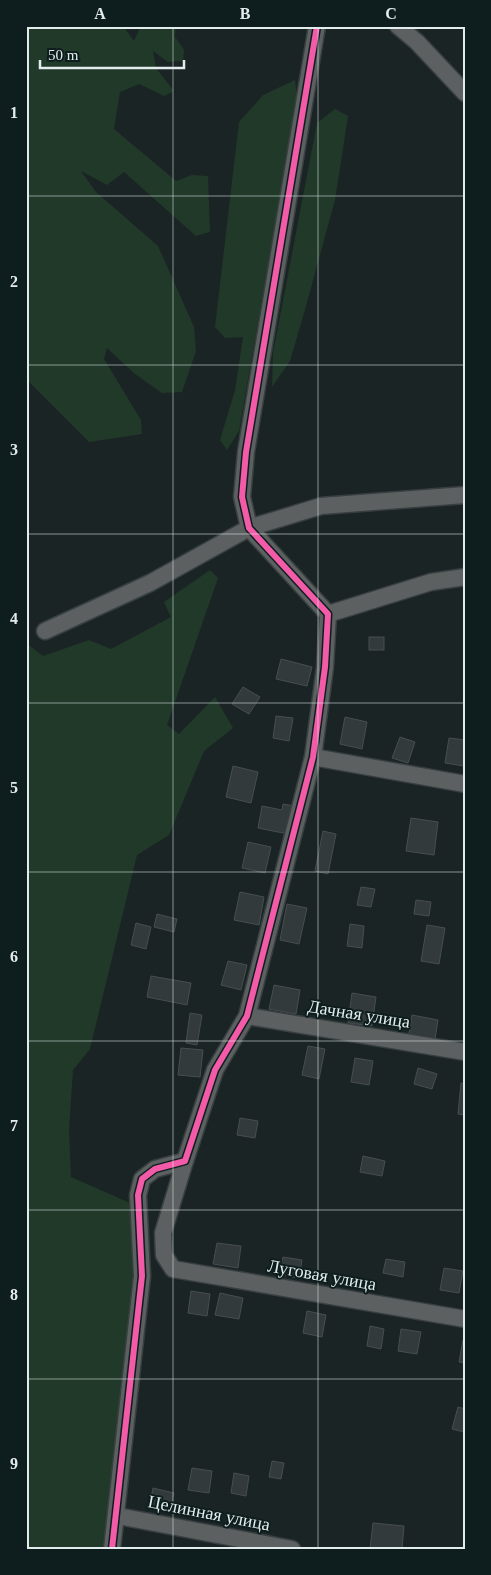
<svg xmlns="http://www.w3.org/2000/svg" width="491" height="1575" font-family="Georgia,serif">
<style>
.green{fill:#213928}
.building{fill:#333a3c;stroke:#464e50}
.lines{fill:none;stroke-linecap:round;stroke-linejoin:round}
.street-casing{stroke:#383f40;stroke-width:19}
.street{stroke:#5c6060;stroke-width:16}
.cycleway-casing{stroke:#0e1e1f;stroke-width:9}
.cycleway{stroke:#f35aa7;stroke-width:6}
.grid{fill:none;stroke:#e2eced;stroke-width:1;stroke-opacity:0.55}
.labels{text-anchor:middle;stroke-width:4;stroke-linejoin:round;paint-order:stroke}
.street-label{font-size:18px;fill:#e2eced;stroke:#0e1e1f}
.neatline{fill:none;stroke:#e2eced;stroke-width:2}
.grid-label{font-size:16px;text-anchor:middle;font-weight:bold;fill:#e2eced}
</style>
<rect width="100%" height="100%" fill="#1b2425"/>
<g class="green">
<polygon points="26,26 123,26 134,41 141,26 176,26 175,37 184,50 183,61 168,62 153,51 156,68 174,91 164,96 139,84 120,92 114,129 176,181 192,175 208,176 210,232 196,236 124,172 107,185 81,171 96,192 158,246 194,327 196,351 182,392 162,393 135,374 107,348 104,359 141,420 142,434 89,442 26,379"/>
<polygon points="295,80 297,98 239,431 227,450 220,440 235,390 243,337 225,338 215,327 239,122 263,95"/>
<polygon points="335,109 348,116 335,200 306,306 290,361 272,387 273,353 317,123"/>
<polygon points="210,570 218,578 167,725 179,734 215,697 233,728 204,751 169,835 137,855 90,1049 73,1070 69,1129 71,1177 137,1206 138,1259 106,1549 28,1549 26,643 43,656 89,640 111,649 171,617 164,602"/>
</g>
<g class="building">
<rect x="369" y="637" width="15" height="13"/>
<polygon points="281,659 312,667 307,686 276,679"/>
<polygon points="243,687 260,697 249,714 232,704"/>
<polygon points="276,716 293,718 289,741 273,738"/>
<polygon points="345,717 367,722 362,749 340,744"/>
<polygon points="400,737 415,742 408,763 392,758"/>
<polygon points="449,738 465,740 464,766 445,763"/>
<polygon points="233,766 258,772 251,803 226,797"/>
<polygon points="283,804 294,806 288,834 258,828 262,806 282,810"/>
<polygon points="411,818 438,822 434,855 406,851"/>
<polygon points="323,831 336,834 328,874 315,871"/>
<polygon points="248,842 271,847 265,873 242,868"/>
<polygon points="361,887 375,889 371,907 357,905"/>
<polygon points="240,892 264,897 259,925 234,920"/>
<polygon points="416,900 431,902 429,916 414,914"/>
<polygon points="287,904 307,908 299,944 280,940"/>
<polygon points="157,914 177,919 174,932 154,927"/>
<polygon points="136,923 151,927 146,949 131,945"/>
<polygon points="350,924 364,926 362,948 347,946"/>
<polygon points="427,925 445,928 439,964 421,961"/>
<polygon points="228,961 247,965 241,990 221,985"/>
<polygon points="151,976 191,983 187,1005 147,997"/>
<polygon points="274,985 300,990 296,1014 269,1009"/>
<polygon points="352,993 376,997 372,1026 348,1023"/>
<polygon points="190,1013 202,1015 197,1045 186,1043"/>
<polygon points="412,1015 438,1020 435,1039 409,1034"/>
<polygon points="308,1046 325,1049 319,1079 302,1075"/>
<polygon points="181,1048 203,1050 200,1077 178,1075"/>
<polygon points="355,1058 373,1061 369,1085 351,1082"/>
<polygon points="418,1068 437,1074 432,1089 414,1084"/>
<polygon points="461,1083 465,1084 465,1115 458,1114"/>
<polygon points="240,1118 258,1121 255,1138 237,1135"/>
<polygon points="363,1156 385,1161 382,1176 360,1172"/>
<polygon points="217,1243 241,1246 238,1268 213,1264"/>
<polygon points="283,1257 302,1260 299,1278 280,1275"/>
<polygon points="386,1259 405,1262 403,1277 383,1273"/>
<polygon points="444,1268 463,1271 459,1293 440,1290"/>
<polygon points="191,1291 210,1294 207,1316 188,1313"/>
<polygon points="220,1293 243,1298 239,1319 215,1315"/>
<polygon points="307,1311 326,1315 322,1337 303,1333"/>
<polygon points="370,1326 384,1329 381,1349 367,1346"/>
<polygon points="401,1329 421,1332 417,1354 398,1351"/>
<polygon points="463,1340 465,1340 465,1363 459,1362"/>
<polygon points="458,1407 465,1409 464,1432 452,1429"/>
<polygon points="272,1461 284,1463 281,1479 269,1477"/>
<polygon points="192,1468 212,1471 209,1493 188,1490"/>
<polygon points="234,1473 249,1476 246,1496 231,1493"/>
<polygon points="153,1488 174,1493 169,1512 149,1508"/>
<polygon points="373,1523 404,1526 402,1549 370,1549"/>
</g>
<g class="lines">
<g class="street-casing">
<g id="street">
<polyline points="398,26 417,42 465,93"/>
<polyline points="328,614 431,582 465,577"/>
<polyline points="45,631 150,583 249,528 321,506 465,495"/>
<polyline points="313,757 465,784"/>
<polyline points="247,1016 465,1052"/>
<polyline points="185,1161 163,1233 164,1255 173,1269 465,1319"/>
<polyline points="118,1516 292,1549"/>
<polyline points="112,1549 142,1276 138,1195 142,1179 155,1169 185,1161 215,1070 247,1016 313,757 325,667 328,614 249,528 242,497 246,452 317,26"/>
</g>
</g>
<use href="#street" class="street"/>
<g class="cycleway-casing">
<polyline id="cycleway" points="112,1549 142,1276 138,1195 142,1179 155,1169 185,1161 215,1070 247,1016 313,757 325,667 328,614 249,528 242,497 246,452 317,26"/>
</g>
<use href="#cycleway" class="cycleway"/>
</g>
<path class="grid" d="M173,26V1549M318,26V1549M26,196H465M26,365H465M26,534H465M26,703H465M26,872H465M26,1041H465M26,1210H465M26,1379H465"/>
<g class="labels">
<g class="street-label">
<text transform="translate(359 1014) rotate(9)" y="6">Дачная улица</text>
<text transform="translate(322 1275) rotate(10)" y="6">Луговая улица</text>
<text transform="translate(209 1513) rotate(11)" y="6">Целинная улица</text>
</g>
</g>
<rect width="491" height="1575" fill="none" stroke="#0e1e1f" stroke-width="55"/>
<path d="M40 60v8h144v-8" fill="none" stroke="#e2eced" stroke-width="2.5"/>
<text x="48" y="60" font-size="15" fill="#e2eced" stroke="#0e1e1f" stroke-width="4" paint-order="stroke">50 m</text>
<rect x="28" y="28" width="436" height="1520" class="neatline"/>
<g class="grid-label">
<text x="100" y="19">A</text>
<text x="245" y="19">B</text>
<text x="391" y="19">C</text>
<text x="14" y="118">1</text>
<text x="14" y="287">2</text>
<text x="14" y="455">3</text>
<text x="14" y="624">4</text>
<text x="14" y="793">5</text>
<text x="14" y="962">6</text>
<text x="14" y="1131">7</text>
<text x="14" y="1300">8</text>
<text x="14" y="1469">9</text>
</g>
</svg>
